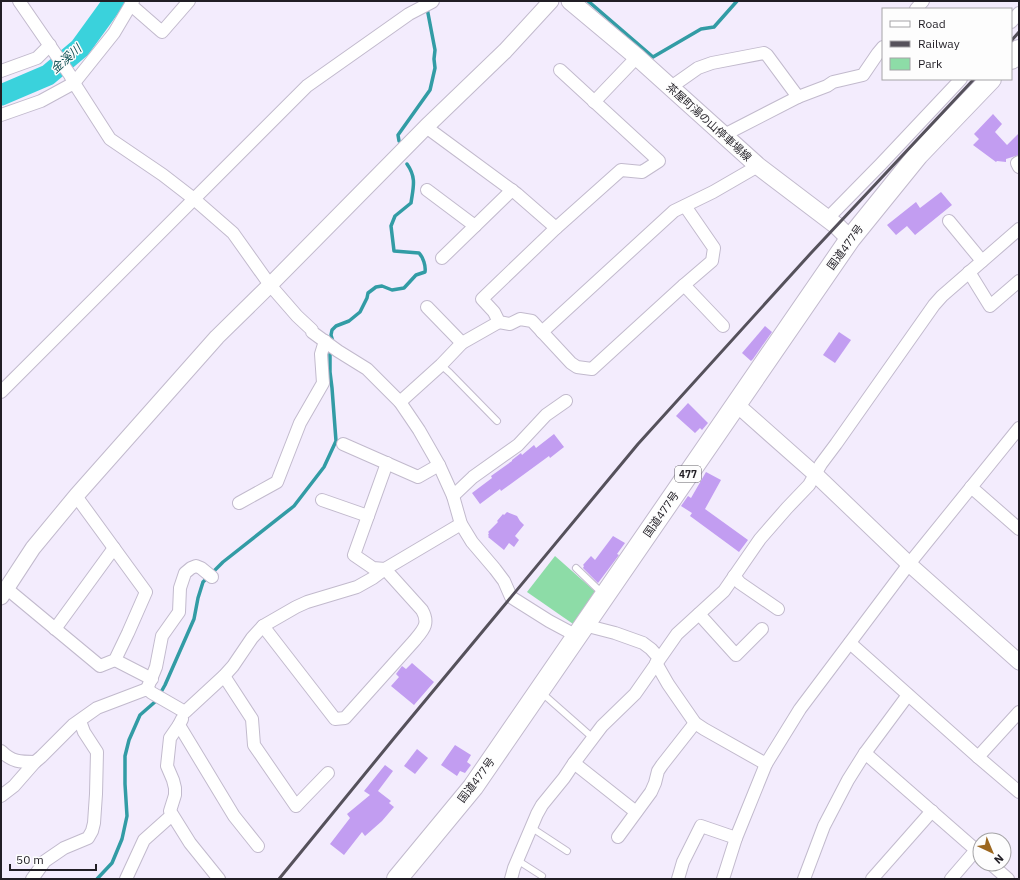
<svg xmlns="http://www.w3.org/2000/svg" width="1020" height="880" font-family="'IBM Plex Sans','Noto Sans JP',sans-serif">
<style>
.green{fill:#8ddca7}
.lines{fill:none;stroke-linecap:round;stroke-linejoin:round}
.stream{stroke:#329ca5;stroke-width:3.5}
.river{stroke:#3ad2dc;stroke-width:21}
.building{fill:#c29df1}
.service-casing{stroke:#c2bacd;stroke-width:8}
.minor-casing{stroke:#c2bacd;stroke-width:14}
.tertiary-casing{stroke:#c2bacd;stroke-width:17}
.secondary-casing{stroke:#c2bacd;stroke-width:19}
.trunk-casing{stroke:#c2bacd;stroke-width:22}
.service{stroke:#fff;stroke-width:6}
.minor{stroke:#fff;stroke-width:12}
.tertiary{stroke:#fff;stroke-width:15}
.secondary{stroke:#fff;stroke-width:17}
.trunk{stroke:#fff;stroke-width:20}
.rail{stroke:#55515b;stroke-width:3}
.labels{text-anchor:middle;stroke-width:3;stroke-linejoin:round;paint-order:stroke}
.shield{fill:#fdfdfd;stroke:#636166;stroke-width:1}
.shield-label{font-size:10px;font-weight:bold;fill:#211e25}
.street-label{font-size:11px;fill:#211e25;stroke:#fdfdfd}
.water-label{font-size:12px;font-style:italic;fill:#0c4d51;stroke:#fdfdfd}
</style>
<rect width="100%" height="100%" fill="#f3ecfd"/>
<polygon class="green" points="555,556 598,594 576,626 527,592"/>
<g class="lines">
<g class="stream">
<polyline points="588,1 653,57 701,29 714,27 737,1"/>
<polyline points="399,141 398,135 430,90 435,68 434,59 435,50 427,8"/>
<path d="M332,344L333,342L331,335L332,330L336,326L349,321L360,312L367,298L368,293L376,287L382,286L392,290L404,288L416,275L425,272C426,266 423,257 419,253L394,251L391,226L395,216L411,203C413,188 417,178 407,164"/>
<polyline points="97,879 112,863 122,839 127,816 125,784 125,756 129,740 140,715 156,701 165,685 194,619 198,598 203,582 223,562 294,506 324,467 336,441 332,388 330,372 330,354 331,350"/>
</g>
<polyline class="river" points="1,95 48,75 80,48 114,1"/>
</g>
<g class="building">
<polygon points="993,114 1002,124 995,132 1007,145 1019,133 1019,155 1006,159 1006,162 997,161 996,162 973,145 979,139 974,134"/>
<polygon points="941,192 952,205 915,235 907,226 896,235 887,225 916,202 920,208"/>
<polygon points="765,326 772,332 753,359 751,361 742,353"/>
<polygon points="839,332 851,340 835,363 823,355"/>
<polygon points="688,403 708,423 702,430 700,428 695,433 676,416"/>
<polygon points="554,434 564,447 550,458 549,456 501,491 500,489 480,504 472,493 492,478 491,476 512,461 512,460 521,453 522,455 534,445 536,448"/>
<polygon points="706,472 721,480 705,509 748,540 739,552 690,516 692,513 681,506 688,496 691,498"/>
<polygon points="507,512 517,516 520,521 524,525 515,536 519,540 514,547 509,543 504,550 488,537 489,536 488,535 489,533 488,532 498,522 497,521 503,514 504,515"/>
<polygon points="613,536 625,543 617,554 619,555 598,583 583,568 584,566 583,565 591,556 595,560"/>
<polygon points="412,663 434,682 414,705 391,686 399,677 396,674 402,666 406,669"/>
<polygon points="455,745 471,755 467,762 471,765 465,773 460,771 457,776 441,765"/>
<polygon points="417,749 428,758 415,774 404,766"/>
<polygon points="385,765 393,771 378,791 391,801 389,803 394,807 382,821 365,836 362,832 344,855 330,844 350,818 347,814 370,795 364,791"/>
</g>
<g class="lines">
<g class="service-casing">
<g id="service">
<polyline points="441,365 450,373 497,421"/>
<polyline points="576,568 603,594"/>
<polyline points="542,693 593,738"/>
<polyline points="532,828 567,851"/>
<polyline points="517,860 542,876"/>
</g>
</g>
<g class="minor-casing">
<g id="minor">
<polyline points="19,1 70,75 74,83 110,139 163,175 194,199 233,233 270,285 297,316 312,330 312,332 338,351 367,369 400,402 419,430 439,465 453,496 461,524 472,542 495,569 504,581 511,597 549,621 577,636"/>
<polyline points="131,5 162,32 189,1"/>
<polyline points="916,9 923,1"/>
<polyline points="1011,22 1019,13"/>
<polyline points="560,70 659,161 642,172 621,170 556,228 482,299 494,312 499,322 510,324 520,319 532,321 571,363 577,367 592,369 684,285 712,261 714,248 685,206"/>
<polyline points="1,71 37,58 50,45"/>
<polyline points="671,87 698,68 712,63 764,53 767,55 798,97"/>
<polyline points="594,102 637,57"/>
<polyline points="1,115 41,101 74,83 114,33 133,1"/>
<polyline points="426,127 517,194 556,228"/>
<polyline points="724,135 798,97 827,86 833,82 863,75 878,53 883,47"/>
<polyline points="1019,162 1017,163 1019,167"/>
<polyline points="427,190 475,226"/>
<polyline points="827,219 881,164 961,79"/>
<polyline points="949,221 982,261"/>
<polyline points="442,258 512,190"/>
<polyline points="969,272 990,306 1019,281"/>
<polyline points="684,285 723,326"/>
<polyline points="427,307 462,343"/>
<polyline points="542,332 674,211 713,192 758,166"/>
<polyline points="1,392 307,86 409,14 432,2 433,1"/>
<polyline points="400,402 441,365 462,343 499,322"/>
<polyline points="343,444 418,477 439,465"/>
<polyline points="971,487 1019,529"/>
<polyline points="453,496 473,477 518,445 546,415 566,401"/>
<polyline points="322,500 368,516"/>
<polyline points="239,503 277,482 300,423 323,383 321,354 325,341"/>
<polyline points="734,576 740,583 778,609"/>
<polyline points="6,588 100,666 115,660 128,633 146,592 76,496"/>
<polyline points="699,614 736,655 762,629"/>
<polyline points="584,625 615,633 643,643 651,649 659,658"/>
<path d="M263,626L335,719L345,718L414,641C423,630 430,624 422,610L385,569L373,568L354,555L387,463"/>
<polyline points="55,629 114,548"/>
<polyline points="850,643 978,757 1019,792"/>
<polyline points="115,660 152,679"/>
<polyline points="656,663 668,684 695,723 704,729 766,764"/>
<polyline points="224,676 252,719 254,745 296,806 328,773"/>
<polyline points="147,689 156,667 162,636 179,612 180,588 185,573 191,568 196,566 201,568 212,577"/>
<polyline points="182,719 179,725 234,816 258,846"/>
<polyline points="179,725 170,738 167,766 173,780 175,788 175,795 170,811 190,843 219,879"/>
<path d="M1,751C12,762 20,762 35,762"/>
<polyline points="865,753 908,695"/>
<polyline points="978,757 1019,712"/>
<polyline points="574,763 636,812"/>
<polyline points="1,796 14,786 35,762 41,757 73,725 97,708 147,689 152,693 185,712 224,676 233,666 252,638 263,626 296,607 307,602 357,587 373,578 385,569 461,524"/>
<polyline points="618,837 651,792 655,783 658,771 662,765 695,723"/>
<polyline points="991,864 1008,879"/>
<polyline points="32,879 45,861 64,848 88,838 92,831 94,823 96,794 97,752 84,732 80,721"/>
<polyline points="126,879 144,840 172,815"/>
<polyline points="511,879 514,868 537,814 542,805 564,778 574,763 602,726 635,694 677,634 724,591 760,539 787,508 809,485 821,464 836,444 934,305 942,296 1019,229"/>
<polyline points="678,879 683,862 701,826 736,838"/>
<polyline points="723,879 736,838 766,764 800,709 909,564 1019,428"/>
<polyline points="804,879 824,826 848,780 865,753 976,850 951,879"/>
<polyline points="872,879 932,811"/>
</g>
</g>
<g class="tertiary-casing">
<g id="tertiary">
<polyline points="736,404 815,474 909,564 1019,662"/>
<polyline points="1,597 33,548 76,496 217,337 270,285 426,127 505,51 551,1"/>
</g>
</g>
<g class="secondary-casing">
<polyline id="secondary" points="570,1 637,57 758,166 837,226 850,239"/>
</g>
<g class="trunk-casing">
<g id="trunk">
<polyline points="1011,59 1019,50"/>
<polyline points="397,879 473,787 850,239 918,155 991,79"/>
</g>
</g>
<use href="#service" class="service"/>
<use href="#minor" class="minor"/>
<use href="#tertiary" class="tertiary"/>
<use href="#secondary" class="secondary"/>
<use href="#trunk" class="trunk"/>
<g class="rail">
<polyline points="1011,41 1019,32"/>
<polyline points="279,879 395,737 638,444 811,253 974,79"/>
</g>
</g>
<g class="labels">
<rect class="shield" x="675" y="466" width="26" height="16" rx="3"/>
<g class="shield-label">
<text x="688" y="478">477</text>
</g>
<g class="street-label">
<text transform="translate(709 122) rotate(42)" y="4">茶屋町湯の山停車場線</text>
<text transform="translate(845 247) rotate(-54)" y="4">国道477号</text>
<text transform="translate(661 514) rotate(-55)" y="4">国道477号</text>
<text transform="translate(476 780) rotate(-53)" y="4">国道477号</text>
</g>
<g class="water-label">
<text transform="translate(66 59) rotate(-42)" y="4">金溪川</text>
</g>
</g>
<rect width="1020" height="880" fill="none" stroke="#211e25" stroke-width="4"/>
<rect x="882" y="8" width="130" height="72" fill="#fdfdfd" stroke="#a5a4a7"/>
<rect x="890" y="21" width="20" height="6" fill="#ffffff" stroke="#a5a4a7"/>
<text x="918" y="28" font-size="12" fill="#211e25">Road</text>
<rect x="890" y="41" width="20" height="6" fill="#55515b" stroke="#a5a4a7"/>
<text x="918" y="48" font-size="12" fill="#211e25">Railway</text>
<rect x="890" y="58" width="20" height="12" fill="#8ddca7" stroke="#a5a4a7"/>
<text x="918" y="68" font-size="12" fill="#211e25">Park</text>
<g transform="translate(992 852) rotate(136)"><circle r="19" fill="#fdfdfd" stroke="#a5a4a7"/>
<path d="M0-3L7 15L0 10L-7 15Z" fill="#9c671f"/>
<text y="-6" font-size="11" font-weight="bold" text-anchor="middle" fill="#211e25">N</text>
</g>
<path d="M10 864v6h86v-6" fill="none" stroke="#211e25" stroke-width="2"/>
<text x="16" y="864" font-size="12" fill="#211e25" stroke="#fdfdfd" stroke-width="3" paint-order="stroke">50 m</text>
</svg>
